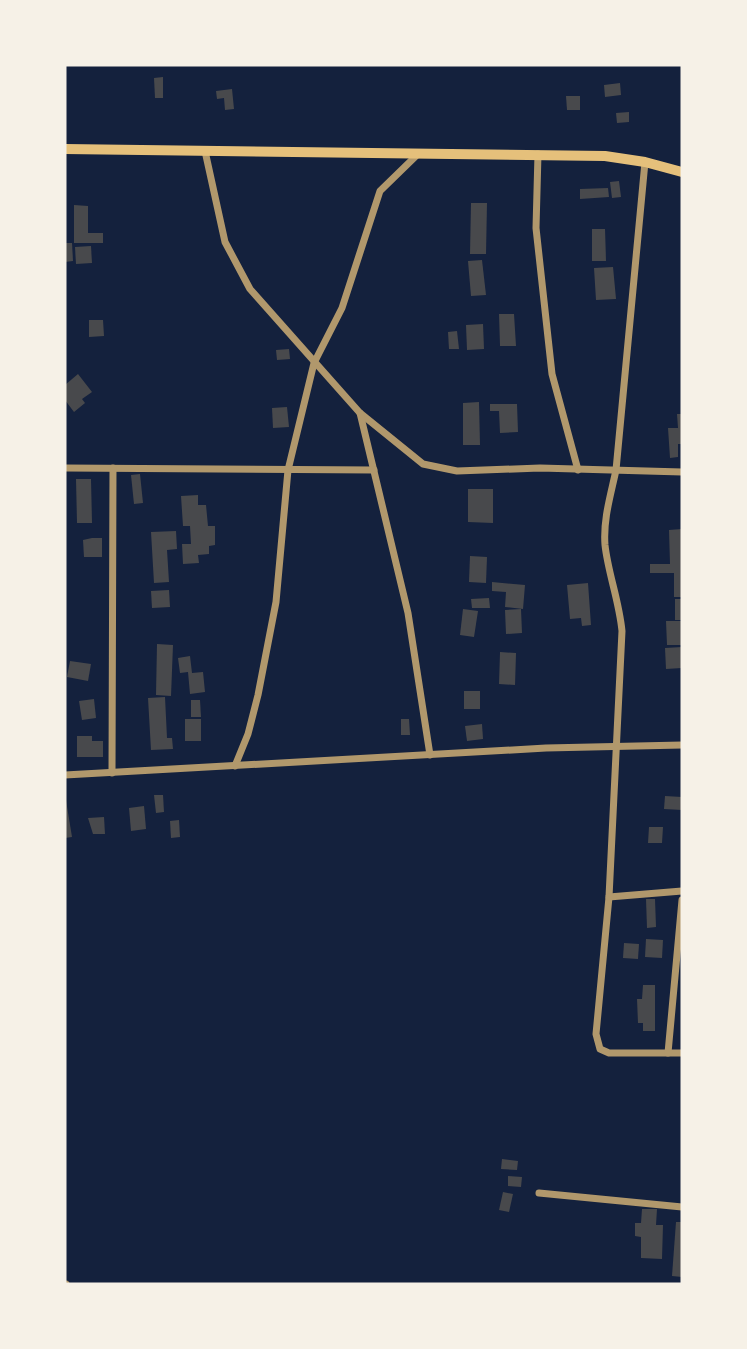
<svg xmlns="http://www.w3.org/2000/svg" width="747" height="1349" font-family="'Open Sans',sans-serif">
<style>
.building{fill:#48494c}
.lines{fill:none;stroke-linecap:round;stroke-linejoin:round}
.minor{stroke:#b1986c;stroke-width:7}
.primary{stroke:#e5c07b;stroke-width:10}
</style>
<rect width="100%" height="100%" fill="#14213d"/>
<g class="building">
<polygon points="163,77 163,98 155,98 154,78"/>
<polygon points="620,83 621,95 605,97 604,85"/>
<polygon points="232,89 234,109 225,110 224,98 217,99 216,91"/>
<polygon points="566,96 580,96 580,110 567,110"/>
<polygon points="629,112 629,122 617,123 616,113"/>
<polygon points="619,181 621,197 612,198 610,182"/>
<polygon points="608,188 609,197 580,199 580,189"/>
<polygon points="471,203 487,203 486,254 470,254"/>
<polygon points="74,205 88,206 88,233 103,233 103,243 74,243"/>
<polygon points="592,229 605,229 606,261 592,261"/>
<polygon points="65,243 72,243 73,261 65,262"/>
<polygon points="91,246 92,263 76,264 75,247"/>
<polygon points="482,260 486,295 471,296 468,261"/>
<polygon points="613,267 616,299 596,300 594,268"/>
<polygon points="499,314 514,314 516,346 500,346"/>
<polygon points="89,320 103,320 104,336 89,337"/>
<polygon points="483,324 484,349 467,350 466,325"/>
<polygon points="457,331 459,349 449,349 448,332"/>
<polygon points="289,349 290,359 277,360 276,350"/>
<polygon points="78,374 92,392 82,399 85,403 74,412 65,400 65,385"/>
<polygon points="479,402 480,445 463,445 463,403"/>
<polygon points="490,404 517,404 518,432 500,433 499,411 490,411"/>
<polygon points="287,407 289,427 273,428 272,408"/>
<polygon points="677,414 682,414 682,444 678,444 678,457 670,458 668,428 678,428"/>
<polygon points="140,474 143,503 134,504 131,475"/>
<polygon points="76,479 91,479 92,523 77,523"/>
<polygon points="468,489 493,489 493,523 468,522"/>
<polygon points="198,495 198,505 206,505 208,526 215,526 215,545 209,546 209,554 198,555 199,563 183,564 182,544 191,544 190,526 183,526 181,496"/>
<polygon points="682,529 682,597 674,597 674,573 650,573 650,564 670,564 669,530"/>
<polygon points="176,531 177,549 167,550 169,582 154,583 151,532"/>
<polygon points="92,538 102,538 102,557 84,557 83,540"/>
<polygon points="470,556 487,557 486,583 469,582"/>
<polygon points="492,582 525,585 523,609 505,607 506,592 492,591"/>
<polygon points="588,583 591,625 582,626 581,618 570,619 567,585"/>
<polygon points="169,590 170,607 152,608 151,591"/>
<polygon points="489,598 490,608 472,608 471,599"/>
<rect x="675" y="599" width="7" height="21"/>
<polygon points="463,609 478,611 474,637 460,635"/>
<polygon points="521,609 522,633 506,634 505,610"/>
<polygon points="666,621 682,621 682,645 667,645"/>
<polygon points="157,644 173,645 171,696 156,695"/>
<polygon points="682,647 682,668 666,669 665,648"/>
<polygon points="500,652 516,653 515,685 499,684"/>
<polygon points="190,656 192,673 203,672 205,692 190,694 188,672 180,673 178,658"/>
<polygon points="70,661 91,664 88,681 67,677"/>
<rect x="464" y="691" width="16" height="18"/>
<polygon points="165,697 167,738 172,738 173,749 151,750 148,698"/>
<polygon points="94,699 96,718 82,720 79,701"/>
<polygon points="191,700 200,700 201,717 191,717"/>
<rect x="185" y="719" width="16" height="22"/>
<polygon points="401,719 409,719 410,735 401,735"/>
<polygon points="482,724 483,739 467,741 465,726"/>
<polygon points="77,736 92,736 92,741 103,741 103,757 77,757"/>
<polygon points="65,794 72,837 65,838"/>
<polygon points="154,795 163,795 164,812 156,813"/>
<polygon points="665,796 682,797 682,810 664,809"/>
<polygon points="144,806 146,829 131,831 129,808"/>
<polygon points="104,817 105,834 93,834 88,818"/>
<polygon points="179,820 180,837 171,838 170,821"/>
<polygon points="649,827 663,827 662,843 648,843"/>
<polygon points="646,899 655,899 656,927 647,928"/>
<polygon points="646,939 663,940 662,958 645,957"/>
<polygon points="624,943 639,944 638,959 623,958"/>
<polygon points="643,985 655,985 655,1031 643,1031 643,1023 638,1023 637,999 642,999"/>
<polygon points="502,1159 518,1161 517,1170 501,1169"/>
<polygon points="508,1176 522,1177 521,1187 508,1186"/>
<polygon points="503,1192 513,1194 509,1212 499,1210"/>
<polygon points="642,1209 657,1209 656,1225 663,1225 662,1259 641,1258 641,1237 635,1236 635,1223 641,1223"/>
<polygon points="676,1222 682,1222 682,1277 672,1276"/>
</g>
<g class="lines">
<g class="minor">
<polyline points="205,151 225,242 250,289 360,413 423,464 457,471 540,468 682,472"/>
<polyline points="538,154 536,228 552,374 578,470"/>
<path d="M645,162L616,470C611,494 603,519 605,545C608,573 619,600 622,631L609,897L596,1034L600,1049L609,1053H682"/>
<polyline points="360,413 408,613 430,755"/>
<polyline points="65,468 374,470"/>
<polyline points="235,766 248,734 258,695 276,602 288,470 314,363 342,308 380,191 418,154"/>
<polyline points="112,773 113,468"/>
<polyline points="65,775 546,748 682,745"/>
<polyline points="609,897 682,891"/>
<polyline points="668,1053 682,900"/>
<polyline points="539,1193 682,1207"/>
<polyline points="65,1284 66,1284"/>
</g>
<polyline class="primary" points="65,149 605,156 645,162 682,172"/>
</g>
<rect width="747" height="1349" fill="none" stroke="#f6f1e7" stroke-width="133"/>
</svg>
